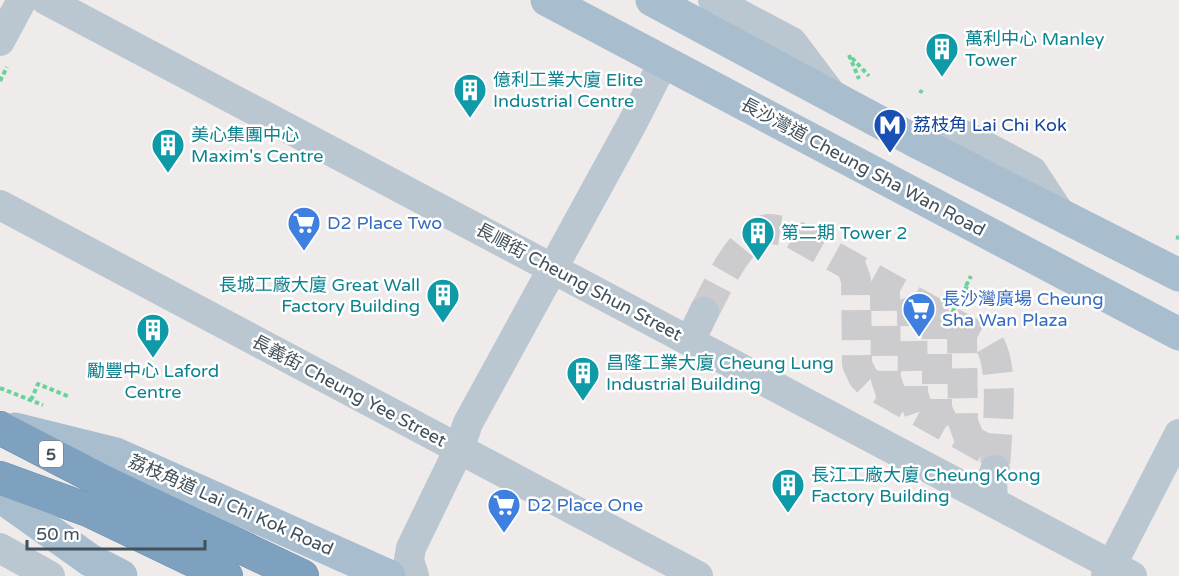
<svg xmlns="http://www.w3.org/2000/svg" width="1179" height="576" font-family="'Varela Round','Noto Sans TC',sans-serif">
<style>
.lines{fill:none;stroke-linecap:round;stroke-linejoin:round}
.minor-tunnel{stroke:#ccccce;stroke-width:30;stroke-dasharray:30 15;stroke-linecap:butt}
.highway-casing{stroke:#698cab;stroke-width:34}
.path{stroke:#69d29a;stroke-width:4;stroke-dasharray:4.5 3;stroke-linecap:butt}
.minor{stroke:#bac7d0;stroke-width:30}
.major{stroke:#a8bdce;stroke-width:33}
.highway{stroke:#7ea1c0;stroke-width:33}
.labels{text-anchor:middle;stroke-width:5;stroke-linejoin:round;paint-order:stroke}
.shield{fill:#fff;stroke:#7b848c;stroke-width:1.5}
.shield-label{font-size:16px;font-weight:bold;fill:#42505a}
.culture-label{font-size:18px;fill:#0d838f;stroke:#fff;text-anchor:start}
.transit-label{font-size:18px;fill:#164399;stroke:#fff;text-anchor:start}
.street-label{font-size:18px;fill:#42505a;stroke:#fff}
.shop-label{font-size:18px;fill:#366cbe;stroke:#fff;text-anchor:start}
</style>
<rect width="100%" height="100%" fill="#efebeb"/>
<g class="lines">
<g class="minor-tunnel">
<polyline points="851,266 856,280 857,364 863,377 869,383 988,450 996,460"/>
<polyline points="880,282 885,293 886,379 892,397"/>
<polyline points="907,297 912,309 913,394 919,412"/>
<polyline points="932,310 937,321 937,409 945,427"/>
<path d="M704,312C716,290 742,230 769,229C775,229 782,231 788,231L989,343C1006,369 996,438 995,470"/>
<polyline points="958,324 962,334 963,422 970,440"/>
</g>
<g class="highway-casing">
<g id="highway">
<polyline points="0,428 102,481 302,576"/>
<polyline points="0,478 88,510 226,576"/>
</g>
</g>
<g class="path">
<polyline points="849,55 859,79"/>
<polyline points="852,58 869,76"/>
<polyline points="0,81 7,67"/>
<polyline points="920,93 922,90"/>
<polyline points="1176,237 1179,238"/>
<polyline points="964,287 987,300"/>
<polyline points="949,319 971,276"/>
<polyline points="0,388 43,405"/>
<polyline points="31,400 38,384 70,397"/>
</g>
<g class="minor">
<polyline points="46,0 1132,576"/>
<polyline points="713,0 792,42 832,95"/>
<polyline points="0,41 22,0"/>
<polyline points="928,148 964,135 1032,171 1061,215"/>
<polyline points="0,205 698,576"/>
<polyline points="690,341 704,312"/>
<polyline points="993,502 992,481 995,470"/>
<polyline points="0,548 50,576"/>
<polyline points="414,576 409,560 411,548 459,449 468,423 633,122 663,63"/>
<polyline points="1106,576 1179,434"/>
</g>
<g class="major">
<polyline points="547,0 1179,334"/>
<polyline points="652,0 915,141 1179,275"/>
<polyline points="15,429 116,454 389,576"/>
<polyline points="0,496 90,560 121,576"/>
</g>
<use href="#highway" class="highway"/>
</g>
<defs>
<g id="building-pin" transform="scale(1.725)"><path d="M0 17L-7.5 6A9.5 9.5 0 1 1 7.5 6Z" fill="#0f9aa8" stroke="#fff"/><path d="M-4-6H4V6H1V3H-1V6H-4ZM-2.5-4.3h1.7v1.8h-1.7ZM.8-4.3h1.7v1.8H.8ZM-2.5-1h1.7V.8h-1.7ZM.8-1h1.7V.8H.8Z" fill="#fff"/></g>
<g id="metro-pin" transform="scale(1.725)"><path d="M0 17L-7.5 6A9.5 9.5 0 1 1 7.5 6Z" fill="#1a4fb4" stroke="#fff"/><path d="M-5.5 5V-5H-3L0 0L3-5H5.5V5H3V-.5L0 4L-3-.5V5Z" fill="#fff"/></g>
<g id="supermarket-pin" transform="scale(1.725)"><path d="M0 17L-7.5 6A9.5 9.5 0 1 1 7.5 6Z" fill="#3f7fe0" stroke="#fff"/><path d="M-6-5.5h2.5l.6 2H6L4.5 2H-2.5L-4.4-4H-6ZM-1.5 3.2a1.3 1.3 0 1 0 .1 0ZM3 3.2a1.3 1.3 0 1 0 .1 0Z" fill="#fff"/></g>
</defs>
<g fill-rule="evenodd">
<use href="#building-pin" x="942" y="49"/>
<use href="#building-pin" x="470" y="90"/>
<use href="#metro-pin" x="890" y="125"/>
<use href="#building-pin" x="168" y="145"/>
<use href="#supermarket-pin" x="304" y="223"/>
<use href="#building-pin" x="758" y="233"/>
<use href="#building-pin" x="443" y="295"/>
<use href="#supermarket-pin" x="919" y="309"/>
<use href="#building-pin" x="153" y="330"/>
<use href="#building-pin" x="583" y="373"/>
<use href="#building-pin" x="788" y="485"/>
<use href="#supermarket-pin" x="504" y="505"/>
</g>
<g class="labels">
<rect class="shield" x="39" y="441" width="24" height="26" rx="4.5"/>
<g class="shield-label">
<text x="51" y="460">5</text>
</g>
<g class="culture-label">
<text x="965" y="45">萬利中心 Manley<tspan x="965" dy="21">Tower</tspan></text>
<text x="493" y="86">億利工業大廈 Elite<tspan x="493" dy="21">Industrial Centre</tspan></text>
<text x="191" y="141">美心集團中心<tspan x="191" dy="21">Maxim's Centre</tspan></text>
<text x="781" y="239">第二期 Tower 2</text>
<text x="420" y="291" text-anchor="end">長城工廠大廈 Great Wall<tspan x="420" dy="21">Factory Building</tspan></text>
<text x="606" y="369">昌隆工業大廈 Cheung Lung<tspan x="606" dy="21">Industrial Building</tspan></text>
<text x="153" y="377" text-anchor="middle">勵豐中心 Laford<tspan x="153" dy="21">Centre</tspan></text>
<text x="811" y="481">長江工廠大廈 Cheung Kong<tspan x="811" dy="21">Factory Building</tspan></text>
</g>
<g class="transit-label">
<text x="913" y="131">荔枝角 Lai Chi Kok</text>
</g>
<g class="street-label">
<text transform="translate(863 167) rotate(28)" y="6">長沙灣道 Cheung Sha Wan Road</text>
<text transform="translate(579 282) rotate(28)" y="6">長順街 Cheung Shun Street</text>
<text transform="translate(349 391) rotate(28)" y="6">長義街 Cheung Yee Street</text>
<text transform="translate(231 505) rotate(24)" y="6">荔枝角道 Lai Chi Kok Road</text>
</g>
<g class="shop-label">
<text x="327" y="229">D2 Place Two</text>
<text x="942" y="305">長沙灣廣場 Cheung<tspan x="942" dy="21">Sha Wan Plaza</tspan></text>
<text x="527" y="511">D2 Place One</text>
</g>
</g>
<path d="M27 540v9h178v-9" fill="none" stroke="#42505a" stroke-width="3"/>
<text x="36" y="540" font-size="18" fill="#42505a" stroke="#ffffff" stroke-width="4.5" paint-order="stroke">50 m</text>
</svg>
